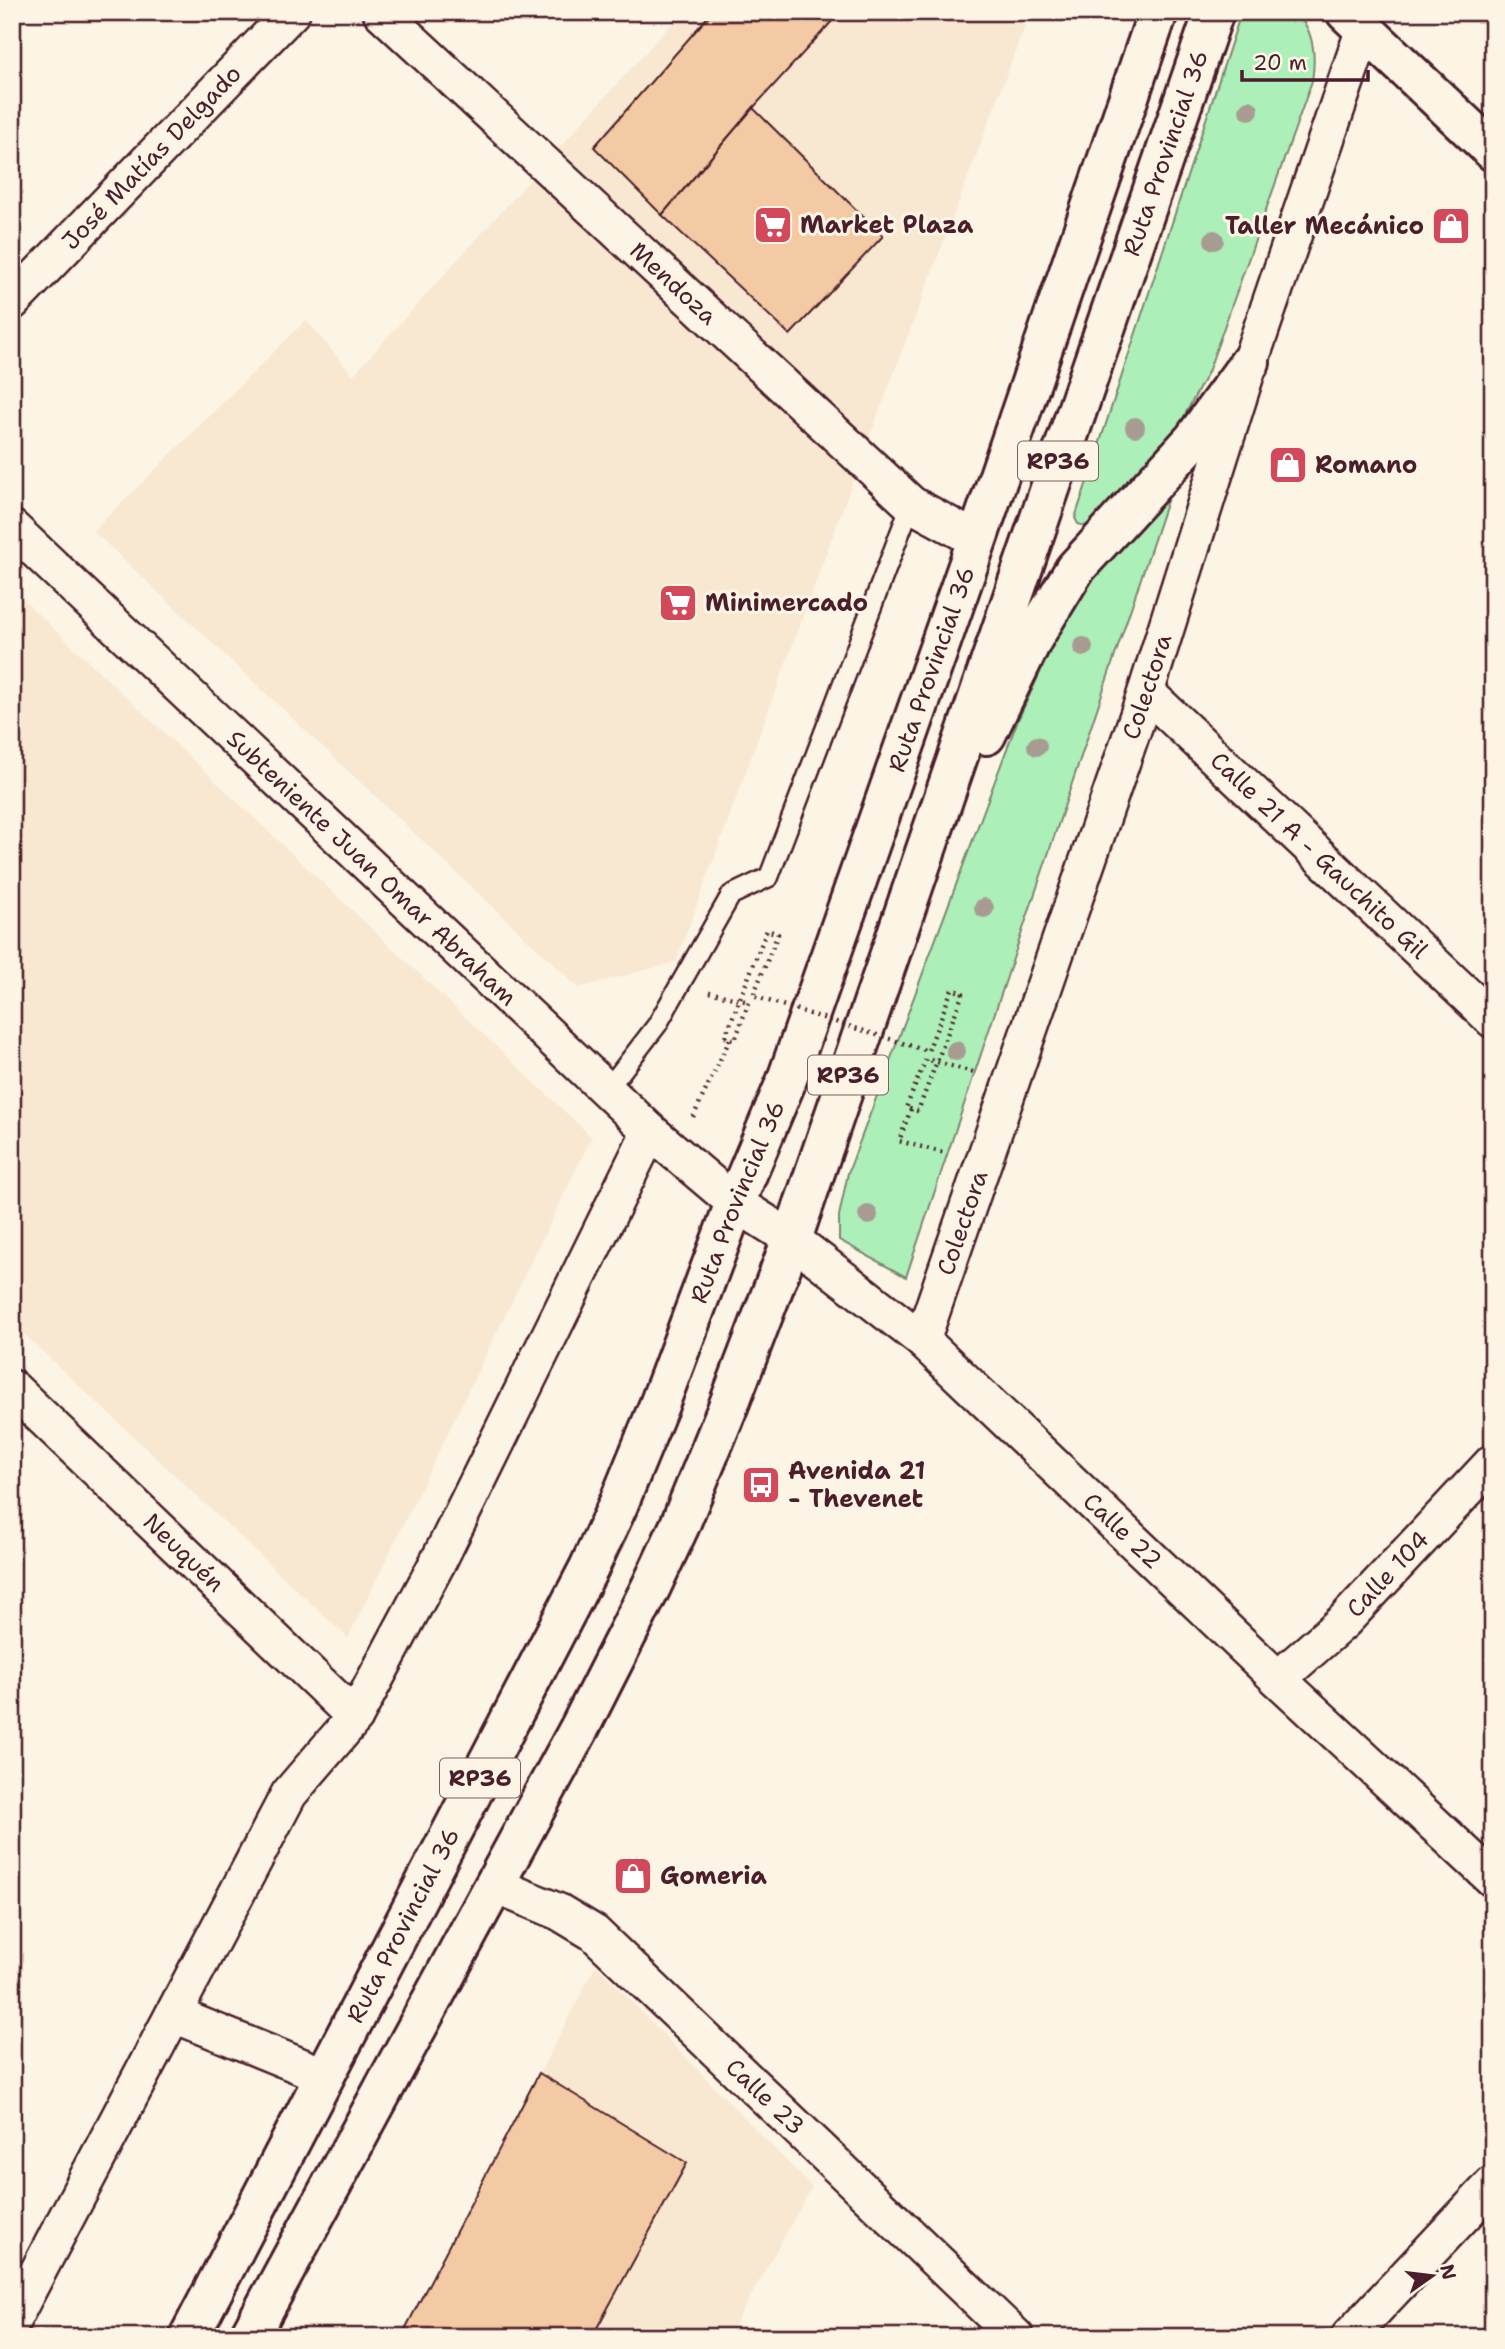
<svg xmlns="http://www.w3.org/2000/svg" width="1505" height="2349" font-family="'Shantell Sans',sans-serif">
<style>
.built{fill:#f9e8d1}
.green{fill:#adefb8;stroke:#7c8772;stroke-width:2}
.building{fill:#f3caa3;stroke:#4a1f2b;stroke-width:2}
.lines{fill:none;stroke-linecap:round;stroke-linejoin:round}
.service-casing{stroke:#4a1f2b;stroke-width:23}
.minor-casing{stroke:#4a1f2b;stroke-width:40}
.secondary-casing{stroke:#4a1f2b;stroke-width:44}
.primary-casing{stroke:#4a1f2b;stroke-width:44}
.path{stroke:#4a1f2b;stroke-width:4.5;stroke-dasharray:2 5;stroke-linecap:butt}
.service{stroke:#fcf5e5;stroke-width:18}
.minor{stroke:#fcf5e5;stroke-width:35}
.secondary{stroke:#fcf5e5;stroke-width:38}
.primary{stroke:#fcf5e5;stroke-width:38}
.path-bridge{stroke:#4a1f2b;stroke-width:4.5;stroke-dasharray:2 5;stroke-linecap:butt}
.tree{fill:#a89c92}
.labels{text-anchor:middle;stroke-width:6;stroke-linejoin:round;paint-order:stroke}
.shield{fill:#fcf5e5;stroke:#7f5f63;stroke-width:2}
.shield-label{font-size:23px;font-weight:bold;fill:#4a1f2b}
.street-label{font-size:24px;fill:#4a1f2b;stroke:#fcf5e5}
.poi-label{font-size:24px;font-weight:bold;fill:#4a1f2b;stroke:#fcf5e5;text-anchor:start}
</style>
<rect width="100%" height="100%" fill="#fcf5e5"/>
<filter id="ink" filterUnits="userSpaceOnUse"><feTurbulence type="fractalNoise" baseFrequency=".0143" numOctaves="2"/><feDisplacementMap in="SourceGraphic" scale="14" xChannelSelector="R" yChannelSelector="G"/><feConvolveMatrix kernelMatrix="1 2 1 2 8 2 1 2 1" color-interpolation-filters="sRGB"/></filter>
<g filter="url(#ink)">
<g class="built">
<polygon points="682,12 996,12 1026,24 843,508 676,962 579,988 93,531 306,320 353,375"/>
<polygon points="12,589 592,1137 348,1638 12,1323"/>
<polygon points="596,1965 812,2187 728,2337 401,2337"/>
</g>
<g class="green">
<path d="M1295,12C1315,30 1316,56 1312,81L1208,372L1180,424L1099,517L1085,526L1078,524L1075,518L1241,13Z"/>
<polygon points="1174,480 906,1277 839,1240 839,1216 848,1173 1017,722 1063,623 1117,542"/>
</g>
<g class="building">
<polygon points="712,12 828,12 834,19 753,108 662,215 594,147"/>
<polygon points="753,108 883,236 790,335 662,215"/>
<polygon points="539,2073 687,2163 592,2337 401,2337"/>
</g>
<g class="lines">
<g class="service-casing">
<polyline id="service" points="607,1090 657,1025 731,895 769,877 911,504"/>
</g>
<g class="minor-casing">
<g id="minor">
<path id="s1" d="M381,12L911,504L977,540"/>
<path id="s2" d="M12,302L292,12"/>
<path id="s3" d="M12,528L650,1131L735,1203L792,1239L922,1340L1278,1679L1493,1879"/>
<path id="s4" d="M1146,692L1493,1020"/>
<path id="s5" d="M922,1340L1146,692L1250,362L1364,29"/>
<path id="s6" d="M12,1388L355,1717"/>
<path id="s7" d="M1278,1679L1344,1621L1493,1462"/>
<path id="s8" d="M494,1885L559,1912L594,1933L1016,2337"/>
<polyline points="175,2015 325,2076"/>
<polyline points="12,2321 289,1794 355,1717 441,1556 650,1131"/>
<polyline points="1349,2337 1493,2184"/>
</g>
</g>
<g class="secondary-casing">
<polyline id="secondary" points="1346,12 1493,151"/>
</g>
<g class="primary-casing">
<g id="primary">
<polyline points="986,735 1033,638 1075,569 1194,439 1250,362"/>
<path id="s9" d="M189,2337L589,1568L618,1505L659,1405L735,1203L786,1082L977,540L1158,12"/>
<path id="s10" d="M249,2337L580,1727L651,1587L679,1527L728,1407L792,1239L1214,12"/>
</g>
</g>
<g class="path">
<polyline points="709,992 749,1002 735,1040 725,1037"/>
<polyline points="911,1109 899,1141 945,1153"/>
<polyline points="918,1111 906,1108 926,1059 973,1072"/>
<polyline points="693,1117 730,1039"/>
</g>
<use href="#service" class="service"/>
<use href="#minor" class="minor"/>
<use href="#secondary" class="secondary"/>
<use href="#primary" class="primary"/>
<polyline class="path-bridge" points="725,1037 767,930 778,934 753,996 928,1051 952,989 963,993 918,1111"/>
</g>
<g class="tree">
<circle cx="1249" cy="110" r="10"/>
<circle cx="1214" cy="240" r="10"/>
<circle cx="1135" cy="427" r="10"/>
<circle cx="1083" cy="647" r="10"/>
<circle cx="1037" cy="746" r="10"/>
<circle cx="984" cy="908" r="10"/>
<circle cx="956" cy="1051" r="10"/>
<circle cx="868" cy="1215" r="10"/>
</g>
</g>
<defs>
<g id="supermarket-square" transform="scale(2.0125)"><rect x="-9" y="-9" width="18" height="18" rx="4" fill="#d1495b" stroke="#fcf5e5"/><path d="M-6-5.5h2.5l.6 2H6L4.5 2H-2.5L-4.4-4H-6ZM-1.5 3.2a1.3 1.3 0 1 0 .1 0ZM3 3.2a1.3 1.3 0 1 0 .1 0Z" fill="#fff"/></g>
<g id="shop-square" transform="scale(2.0125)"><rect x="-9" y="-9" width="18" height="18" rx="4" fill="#d1495b" stroke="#fcf5e5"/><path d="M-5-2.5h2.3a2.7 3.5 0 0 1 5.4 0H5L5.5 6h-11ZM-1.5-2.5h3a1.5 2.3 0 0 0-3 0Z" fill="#fff"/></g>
<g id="bus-square" transform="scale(2.0125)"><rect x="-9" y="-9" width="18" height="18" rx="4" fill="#d1495b" stroke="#fcf5e5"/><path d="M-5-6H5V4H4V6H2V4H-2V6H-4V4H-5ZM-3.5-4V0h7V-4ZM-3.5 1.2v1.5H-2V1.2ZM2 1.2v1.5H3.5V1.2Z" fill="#fff"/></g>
</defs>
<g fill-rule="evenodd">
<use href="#supermarket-square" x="773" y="225"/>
<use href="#shop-square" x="1451" y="226"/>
<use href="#shop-square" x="1288" y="465"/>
<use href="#supermarket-square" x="678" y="603"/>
<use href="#bus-square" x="761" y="1485"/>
<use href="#shop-square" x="633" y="1876"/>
</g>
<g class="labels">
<g class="shield">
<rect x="1018" y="441.5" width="80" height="39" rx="5"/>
<rect x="808" y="1055.5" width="80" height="39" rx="5"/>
<rect x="440" y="1758.5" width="80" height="39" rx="5"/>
</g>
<g class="shield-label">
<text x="1058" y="469">RP36</text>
<text x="848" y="1083">RP36</text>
<text x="480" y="1786">RP36</text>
</g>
<g class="street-label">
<text dy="8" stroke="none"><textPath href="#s10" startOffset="2375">Ruta Provincial 36</textPath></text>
<text dy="8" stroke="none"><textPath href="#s2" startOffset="201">José Matías Delgado</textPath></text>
<text dy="8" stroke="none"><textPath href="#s1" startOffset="399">Mendoza</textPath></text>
<text dy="8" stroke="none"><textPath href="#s9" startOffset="1829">Ruta Provincial 36</textPath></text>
<text dy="8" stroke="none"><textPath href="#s5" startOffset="691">Colectora</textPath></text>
<text dy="8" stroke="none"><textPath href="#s4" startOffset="238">Calle 21 A - Gauchito Gil</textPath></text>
<text dy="8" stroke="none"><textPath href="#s3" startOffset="495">Subteniente Juan Omar Abraham</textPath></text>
<text dy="8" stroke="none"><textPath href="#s9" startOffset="1262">Ruta Provincial 36</textPath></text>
<text dy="8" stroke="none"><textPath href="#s5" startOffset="124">Colectora</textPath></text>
<text dy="8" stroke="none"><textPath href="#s3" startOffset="1498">Calle 22</textPath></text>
<text dy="8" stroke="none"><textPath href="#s6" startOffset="238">Neuquén</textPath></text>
<text dy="8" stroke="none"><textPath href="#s7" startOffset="152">Calle 104</textPath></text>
<text dy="8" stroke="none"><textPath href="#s9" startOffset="464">Ruta Provincial 36</textPath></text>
<text dy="8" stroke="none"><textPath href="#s8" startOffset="348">Calle 23</textPath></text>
</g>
<g class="poi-label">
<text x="800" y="233">Market Plaza</text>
<text x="1424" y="234" text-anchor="end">Taller Mecánico</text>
<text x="1315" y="473">Romano</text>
<text x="705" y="611">Minimercado</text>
<text x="788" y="1479">Avenida 21<tspan x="788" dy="28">- Thevenet</tspan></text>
<text x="660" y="1884">Gomeria</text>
</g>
</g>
<rect width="1505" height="2349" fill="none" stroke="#fcf5e5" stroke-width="42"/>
<rect x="21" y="21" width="1463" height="2307" fill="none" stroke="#4a1f2b" stroke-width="2.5" filter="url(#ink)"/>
<g transform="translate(1432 2276) rotate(76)" stroke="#fcf5e5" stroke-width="5" paint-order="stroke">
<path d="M0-5L12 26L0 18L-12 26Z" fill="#4a1f2b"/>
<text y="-10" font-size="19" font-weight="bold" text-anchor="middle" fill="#4a1f2b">N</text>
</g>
<path d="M1242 70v10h126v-10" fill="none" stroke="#4a1f2b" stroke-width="3.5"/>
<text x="1253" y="70" font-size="21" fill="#4a1f2b" stroke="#fcf5e5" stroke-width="5" paint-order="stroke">20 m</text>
</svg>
